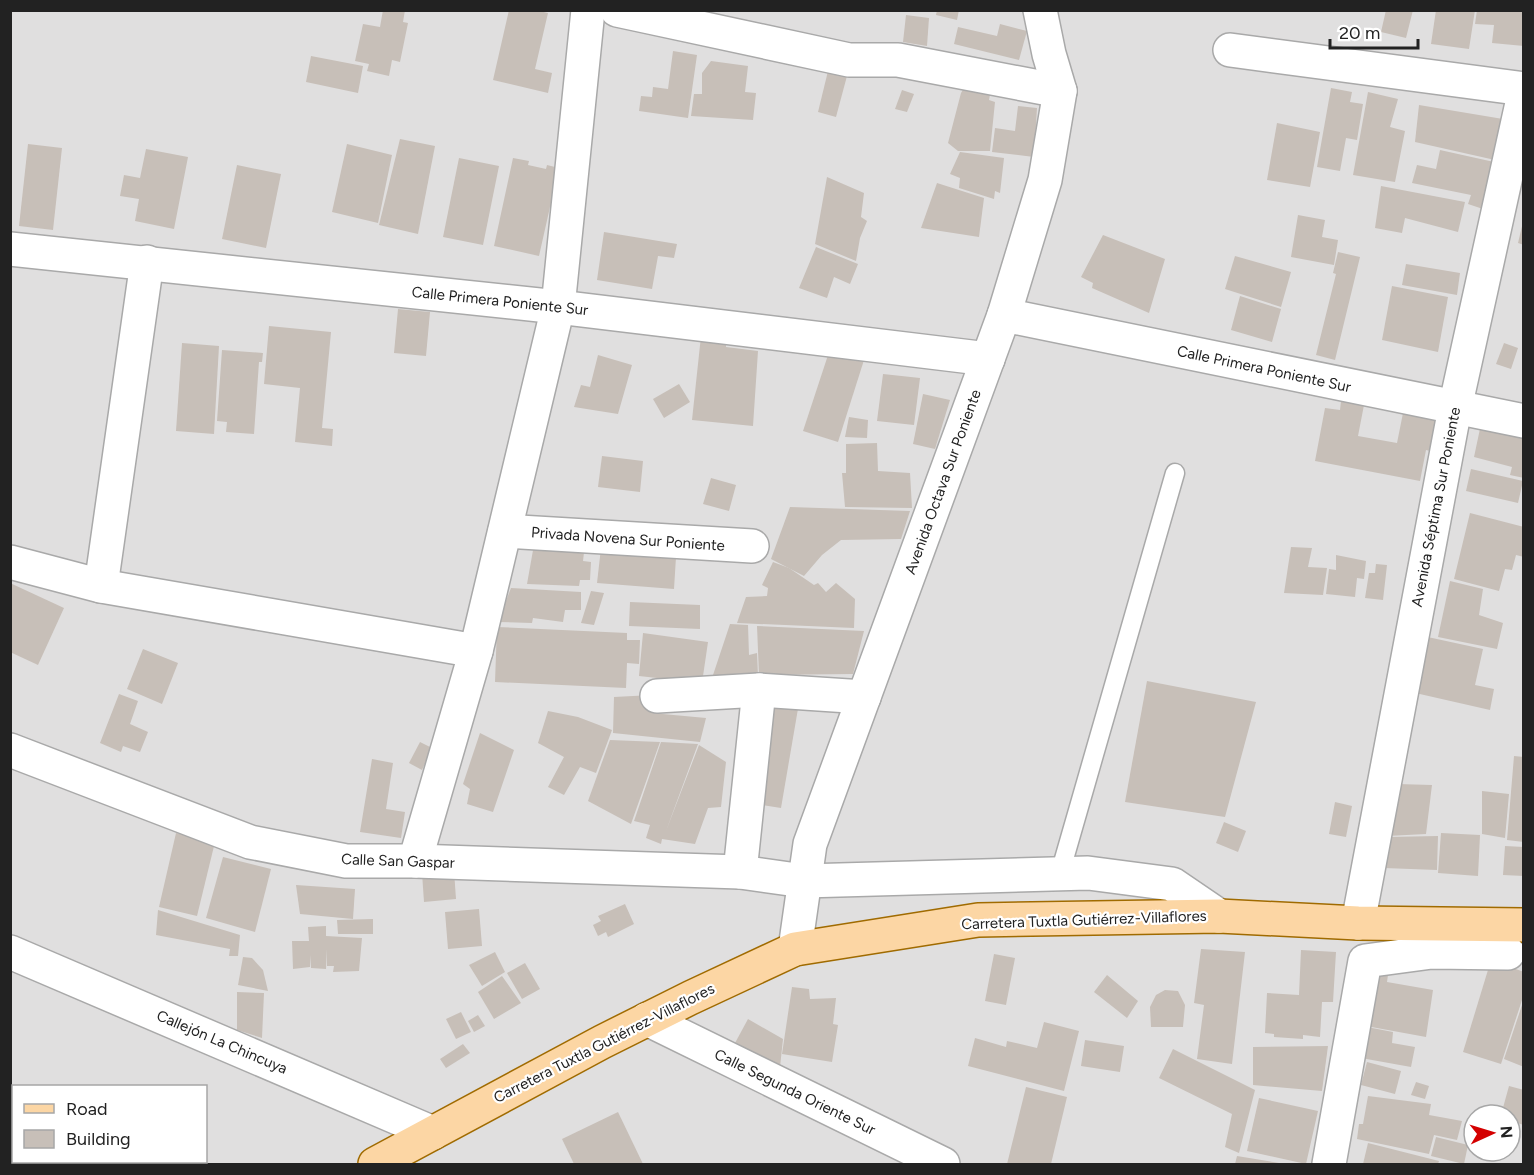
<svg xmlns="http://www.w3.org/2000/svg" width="1534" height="1175" font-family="Figtree,sans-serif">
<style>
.residential{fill:#e0dfdf;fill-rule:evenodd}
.building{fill:#c7bfb8}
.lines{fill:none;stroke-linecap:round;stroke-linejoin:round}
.service-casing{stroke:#a9a9a9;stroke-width:21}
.minor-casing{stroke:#a9a9a9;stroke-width:36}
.primary-casing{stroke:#a06b00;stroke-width:36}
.service{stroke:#fff;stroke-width:18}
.minor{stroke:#fff;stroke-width:33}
.primary{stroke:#fcd6a4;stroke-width:33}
.labels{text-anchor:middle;stroke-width:4.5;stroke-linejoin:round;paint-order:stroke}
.street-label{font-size:15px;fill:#222;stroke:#fff}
</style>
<rect width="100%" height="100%" fill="#f2efe9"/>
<path class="residential" d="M10,11H1523V1164H11ZM14,1086H206V1162H14ZM1474,1115H1510V1151H1474Z"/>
<g class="building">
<polygon points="383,10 405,10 403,22 408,23 400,62 392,60 389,76 367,71 369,64 355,61 363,24 380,27"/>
<polygon points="509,10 535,10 548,13 535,69 552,73 548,93 493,80"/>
<polygon points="937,10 959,10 957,20 936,15"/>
<polygon points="1386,10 1413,10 1406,38 1381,32"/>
<polygon points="1436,10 1475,10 1469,49 1431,44"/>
<polygon points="1477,10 1524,10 1524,46 1492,43 1494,25 1475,24"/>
<polygon points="906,15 929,18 927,46 903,42"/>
<polygon points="1000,24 1027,31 1019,60 954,44 958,27 997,36"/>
<polygon points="673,51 697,55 688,118 639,111 641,96 652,97 653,87 668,89"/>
<polygon points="311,56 363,66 358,93 306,82"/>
<polygon points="711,61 748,66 745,92 756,93 753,120 691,116 694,94 702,94 702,73"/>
<polygon points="828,71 847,76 836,117 818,112"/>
<polygon points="967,83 991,89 989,100 995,102 990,151 958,151 948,143 961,93"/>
<polygon points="1331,88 1352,92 1350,102 1363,104 1357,140 1346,138 1340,171 1317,167"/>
<polygon points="902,90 914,94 907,112 895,109"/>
<polygon points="1368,92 1398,99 1390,127 1405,131 1395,182 1353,175"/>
<polygon points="1419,105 1503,119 1495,160 1415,142"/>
<polygon points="1018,106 1037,108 1034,157 992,152 995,128 1015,131"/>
<polygon points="1277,123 1320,132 1310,187 1267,180"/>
<polygon points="400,139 435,146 418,234 379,225"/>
<polygon points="28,144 62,148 53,230 19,226"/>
<polygon points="347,144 392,155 378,223 332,212"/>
<polygon points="146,149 188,157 174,229 135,221 139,199 120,196 124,175 140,178"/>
<polygon points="1440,150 1494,162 1486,210 1468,204 1471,195 1412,183 1417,165 1436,169"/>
<polygon points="960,152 1004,158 1000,193 995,191 994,199 959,188 960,178 950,174"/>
<polygon points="459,158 499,166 483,245 443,237"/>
<polygon points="513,158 529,161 528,165 546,169 547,165 563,169 554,208 550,207 539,256 494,246"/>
<polygon points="237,165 281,174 266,248 222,239"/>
<polygon points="827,177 864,193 861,217 867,221 860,238 856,261 815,244"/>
<polygon points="937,183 984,198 979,237 921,228"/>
<polygon points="1381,186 1465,202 1458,232 1405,218 1402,233 1375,228"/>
<polygon points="1298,215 1325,220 1322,237 1338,240 1334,265 1291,257"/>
<polygon points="1523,222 1524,222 1524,245 1518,243"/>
<polygon points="604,232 677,244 674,258 658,256 652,289 597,280"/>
<polygon points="1103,235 1165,259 1149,313 1092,288 1093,283 1081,277"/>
<polygon points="816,247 858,264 850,284 834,277 827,298 799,288"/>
<polygon points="1338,252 1360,257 1335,360 1316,355 1336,274 1333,273"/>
<polygon points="1235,256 1291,272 1281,307 1225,289"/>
<polygon points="1406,264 1460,273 1457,295 1402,285"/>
<polygon points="1392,286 1448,297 1438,352 1382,340"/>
<polygon points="1240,296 1281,309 1272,342 1231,330"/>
<polygon points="398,309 430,312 426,356 394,353"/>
<polygon points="269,326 331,332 322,428 333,429 332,446 295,442 300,388 264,384"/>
<polygon points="701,336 726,340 726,347 758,351 753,426 692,420"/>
<polygon points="182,343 219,346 214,434 176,431"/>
<polygon points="1504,343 1518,348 1511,369 1496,364"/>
<polygon points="830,349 864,360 838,442 803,431"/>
<polygon points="222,350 263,353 262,362 259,362 254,434 226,432 227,422 217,421"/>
<polygon points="598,355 632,365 618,414 574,407 581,385 590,387"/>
<polygon points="883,374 920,378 914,425 877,421"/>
<polygon points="679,384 690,402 664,418 653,399"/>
<polygon points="923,394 950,400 935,449 913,444"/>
<polygon points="1341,401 1364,405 1358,436 1397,443 1403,413 1436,419 1430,451 1426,450 1420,481 1315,461 1325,408 1340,410"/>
<polygon points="849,417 868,420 867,438 845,437"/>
<polygon points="1481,424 1524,434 1524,478 1510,475 1512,467 1474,457"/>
<polygon points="877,443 878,471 910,473 912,508 845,507 842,473 846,473 846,444"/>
<polygon points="602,456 643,461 640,492 598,487"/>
<polygon points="1471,469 1523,481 1518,503 1466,491"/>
<polygon points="711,478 736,485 729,511 703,504"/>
<polygon points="790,507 910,511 901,539 841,540 822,555 804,576 771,559"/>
<polygon points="1470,513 1524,527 1524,557 1516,555 1512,570 1505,569 1499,591 1454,579"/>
<polygon points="535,539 585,544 583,561 591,562 590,580 580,580 579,586 527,584"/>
<polygon points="1291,547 1312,548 1308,567 1327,568 1323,595 1284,593"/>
<polygon points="601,548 676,557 674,589 597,583"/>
<polygon points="1336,555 1366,561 1364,579 1357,578 1355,597 1326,594 1329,569 1336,570"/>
<polygon points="773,562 789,568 814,585 818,583 826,592 836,583 855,599 854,628 737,623 746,597 767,596 768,588 762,585"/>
<polygon points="1376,564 1387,565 1383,600 1365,598 1369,573 1375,573"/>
<polygon points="1450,581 1483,589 1479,615 1503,623 1497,649 1438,637"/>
<polygon points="10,583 64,608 38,665 10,652"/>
<polygon points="511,588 581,592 581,610 565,610 563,622 533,618 532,623 498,622"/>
<polygon points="591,591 604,593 594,625 581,623"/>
<polygon points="630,602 700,605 700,629 629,626"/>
<polygon points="730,624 748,625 749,655 757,653 758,676 712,678"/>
<polygon points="757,626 864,631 853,674 759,675"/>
<polygon points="497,627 627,633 627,640 640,640 639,664 627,663 626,688 495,682"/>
<polygon points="643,633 708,642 702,683 639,676"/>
<polygon points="1423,636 1483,649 1475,685 1494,689 1490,710 1411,692"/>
<polygon points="143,649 178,663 162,704 127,689"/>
<polygon points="1147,681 1256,702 1225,817 1125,802"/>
<polygon points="768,691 800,697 781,808 749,803"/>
<polygon points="119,694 138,701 130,724 148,732 140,752 123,746 121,752 100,743"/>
<polygon points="652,695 652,713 706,718 700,742 613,733 614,697"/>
<polygon points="548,711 578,717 612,730 596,773 580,767 564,795 548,787 564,757 538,743"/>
<polygon points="480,733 514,750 493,812 467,804 470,789 463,784"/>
<polygon points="610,740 660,742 631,824 588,801"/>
<polygon points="420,742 432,748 422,770 409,763"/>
<polygon points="661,742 698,744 666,831 699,745 726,762 721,807 708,808 695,844 662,839 661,844 646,838 650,825 634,821"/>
<polygon points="1514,756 1524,757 1524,842 1507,840"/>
<polygon points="372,759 393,763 386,809 405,812 401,838 360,832"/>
<polygon points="1397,784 1432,785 1426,834 1387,836"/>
<polygon points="1482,791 1509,794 1505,838 1482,834"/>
<polygon points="1335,802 1352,806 1346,837 1329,834"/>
<polygon points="1224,822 1246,831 1238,852 1216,843"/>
<polygon points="176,833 215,842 197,916 159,907"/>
<polygon points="1441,833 1480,835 1478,876 1438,873"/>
<polygon points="1438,836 1437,870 1384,868 1388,837"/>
<polygon points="1505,846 1524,847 1524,876 1503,875"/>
<polygon points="223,857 271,869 255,932 206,918"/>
<polygon points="454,871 456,899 424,902 422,873"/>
<polygon points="296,885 355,889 353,919 300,914"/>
<polygon points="625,904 634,924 608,937 606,932 598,936 593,925 601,921 598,916"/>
<polygon points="479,909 482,946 448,949 445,912"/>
<polygon points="158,910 240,935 238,956 229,956 230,949 156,935"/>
<polygon points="373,919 373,934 338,934 337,920"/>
<polygon points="326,926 326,936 362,938 359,971 333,972 334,966 327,966 327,949 326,969 311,968 310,955 310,967 293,969 292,941 309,941 308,927"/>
<polygon points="1201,949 1245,952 1232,1064 1197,1059 1204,1005 1194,1003"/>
<polygon points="1301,950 1336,952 1333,1002 1322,1002 1320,1037 1303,1035 1303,1039 1274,1037 1274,1034 1265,1033 1267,993 1299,995"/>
<polygon points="495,952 505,972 482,986 469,965"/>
<polygon points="994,954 1015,958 1006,1005 985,1001"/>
<polygon points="243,957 252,958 263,970 268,991 238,985"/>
<polygon points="1491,960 1524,972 1524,994 1501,1064 1463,1052"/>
<polygon points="525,963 540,989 522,999 507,973"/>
<polygon points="1375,966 1389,968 1387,982 1433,990 1426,1037 1366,1026"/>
<polygon points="1107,975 1138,1001 1127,1018 1094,992"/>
<polygon points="502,976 521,1003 494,1019 478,992"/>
<polygon points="792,987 809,989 810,999 836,998 833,1024 838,1025 832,1062 782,1054"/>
<polygon points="1165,990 1178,991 1185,1005 1183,1027 1151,1027 1150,1007 1156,995"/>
<polygon points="237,992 264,993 262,1038 237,1030"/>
<polygon points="1524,999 1524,1067 1504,1059"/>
<polygon points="461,1012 471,1032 456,1039 446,1019"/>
<polygon points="478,1015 485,1026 474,1032 468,1021"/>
<polygon points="748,1019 783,1039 780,1067 735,1043"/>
<polygon points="1044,1022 1079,1031 1064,1091 968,1066 975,1038 1006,1047 1007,1041 1037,1048"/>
<polygon points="1367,1027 1393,1032 1392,1043 1415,1047 1411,1067 1361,1058"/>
<polygon points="1085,1040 1124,1046 1120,1072 1081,1066"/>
<polygon points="463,1044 470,1053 446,1068 440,1059"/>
<polygon points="1328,1046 1322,1091 1253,1085 1253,1047"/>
<polygon points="1173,1049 1255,1090 1239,1153 1225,1147 1232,1114 1159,1078"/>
<polygon points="1367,1062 1401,1071 1395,1094 1361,1085"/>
<polygon points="1416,1082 1429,1086 1425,1099 1411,1095"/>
<polygon points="1509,1086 1524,1090 1524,1125 1510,1121 1510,1115 1501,1115"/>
<polygon points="1026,1087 1067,1097 1051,1164 1007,1164"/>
<polygon points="1368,1096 1431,1104 1429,1115 1462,1121 1457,1140 1434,1135 1429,1154 1357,1139 1359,1124 1363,1124"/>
<polygon points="1259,1098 1318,1111 1306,1164 1247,1151"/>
<polygon points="618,1112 643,1164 574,1164 562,1139"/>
<polygon points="1436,1137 1468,1145 1464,1164 1431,1156"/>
<polygon points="1368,1143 1439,1161 1438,1164 1363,1164"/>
<polygon points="1237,1156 1279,1163 1279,1164 1235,1164"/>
</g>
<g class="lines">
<g class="service-casing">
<polyline id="service" points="1060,873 1175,473"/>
</g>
<g class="minor-casing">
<g id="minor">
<polyline points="617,10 849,60 898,60 1060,91"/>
<polyline points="1230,50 1524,89"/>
<polyline points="10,249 558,307 988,359"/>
<polyline points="1004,315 1524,421"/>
<polyline points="505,531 752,546"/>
<polyline points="10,562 101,586 476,651"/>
<polyline points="101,586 147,262"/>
<polyline points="657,696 759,690 864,697"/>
<polyline points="10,750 250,842 346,861 415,861 740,872 804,881 1088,873 1172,884 1219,916"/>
<polyline points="415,861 476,651 558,307 588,10"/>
<polyline points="740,872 759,690"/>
<polyline points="1358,923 1455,408 1524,94"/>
<polyline points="795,949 810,844 1004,315 1045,180 1060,91 1049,54 1040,10"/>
<polyline points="10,952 433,1133"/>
<polyline points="647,1019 943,1164"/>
<polyline points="1329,1164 1365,961 1432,952 1508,953"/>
</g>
</g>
<g class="primary-casing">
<polyline id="primary" points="375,1164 602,1042 690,998 795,949 978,920 1219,916 1358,923 1524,925"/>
</g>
<use href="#service" class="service"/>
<use href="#minor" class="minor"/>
<use href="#primary" class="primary"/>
</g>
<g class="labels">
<g class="street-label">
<text transform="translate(500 301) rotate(6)" y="5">Calle Primera Poniente Sur</text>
<text transform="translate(1264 369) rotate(12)" y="5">Calle Primera Poniente Sur</text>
<text transform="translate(943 482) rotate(-70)" y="5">Avenida Octava Sur Poniente</text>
<text transform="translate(1436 507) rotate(-79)" y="5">Avenida Séptima Sur Poniente</text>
<text transform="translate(628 539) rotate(4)" y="5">Privada Novena Sur Poniente</text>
<text transform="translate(398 861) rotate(2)" y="5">Calle San Gaspar</text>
<text transform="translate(1084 920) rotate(-2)" y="5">Carretera Tuxtla Gutiérrez-Villaflores</text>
<text transform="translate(222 1042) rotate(23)" y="5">Callejón La Chincuya</text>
<text transform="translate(604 1043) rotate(-27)" y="5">Carretera Tuxtla Gutiérrez-Villaflores</text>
<text transform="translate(795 1092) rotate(26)" y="5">Calle Segunda Oriente Sur</text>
</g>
</g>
<rect width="1534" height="1175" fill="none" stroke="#222222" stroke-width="24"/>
<rect x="12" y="1085" width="195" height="78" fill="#ffffff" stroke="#a7a7a7" stroke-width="1.5"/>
<rect x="24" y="1104" width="30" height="9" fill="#fcd6a4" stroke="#a7a7a7" stroke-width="1.5"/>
<text x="66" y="1115" font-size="18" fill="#222222">Road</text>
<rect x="24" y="1130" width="30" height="18" fill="#c7bfb8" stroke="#a7a7a7" stroke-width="1.5"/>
<text x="66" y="1145" font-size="18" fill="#222222">Building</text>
<g transform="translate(1492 1133) rotate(86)"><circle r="28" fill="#ffffff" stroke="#a7a7a7" stroke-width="1.5"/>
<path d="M0-4.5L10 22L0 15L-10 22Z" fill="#d40000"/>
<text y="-9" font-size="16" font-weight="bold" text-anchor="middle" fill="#222222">N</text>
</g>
<path d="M1330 39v9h88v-9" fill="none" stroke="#222222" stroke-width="3"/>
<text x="1339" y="39" font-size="18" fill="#222222" stroke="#ffffff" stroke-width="4.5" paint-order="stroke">20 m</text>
</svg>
